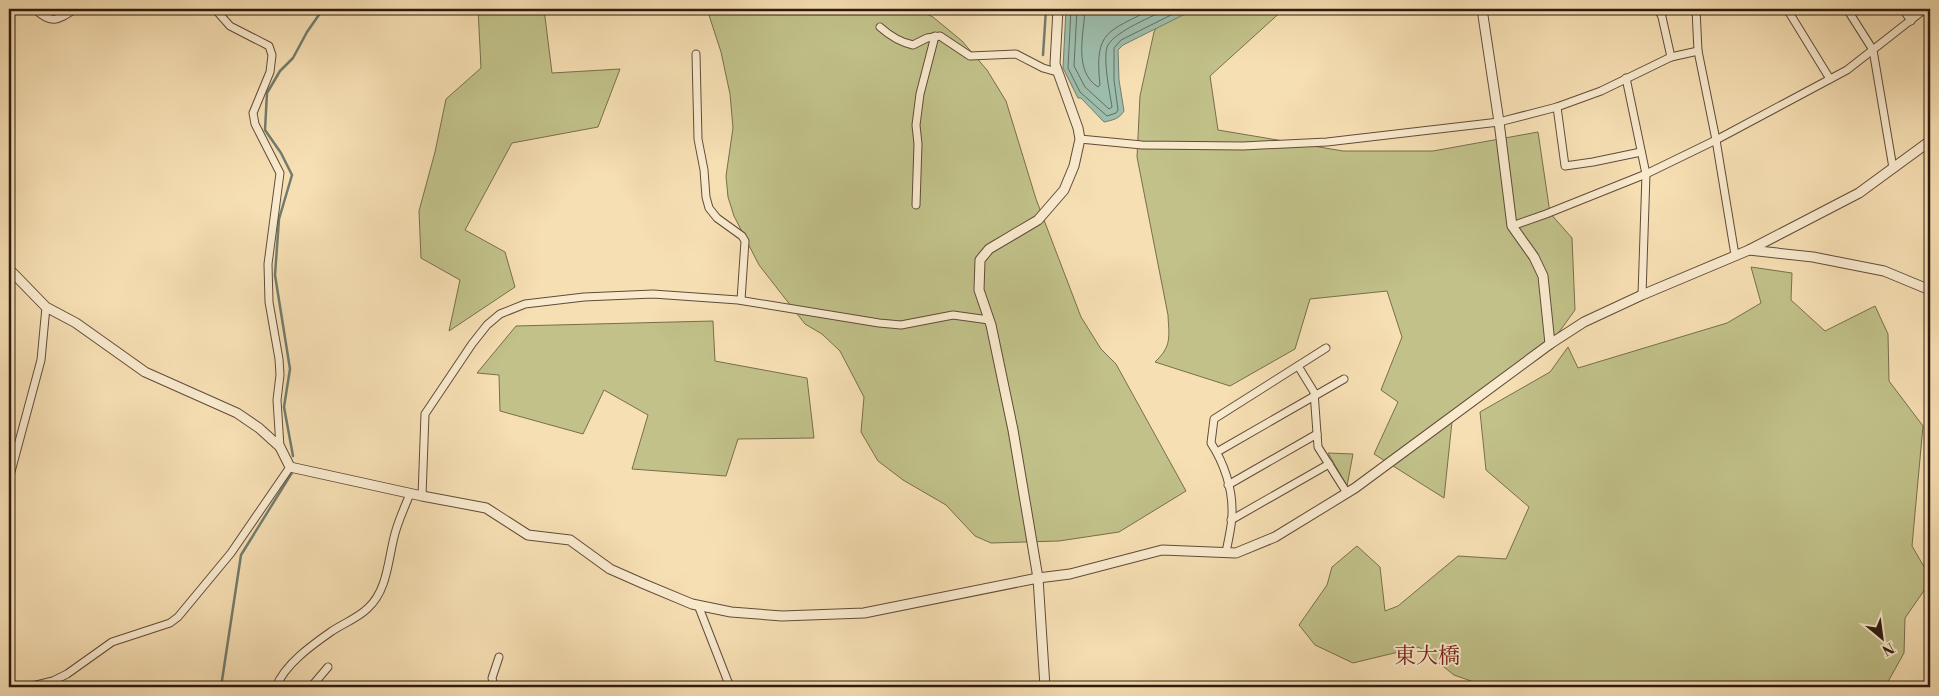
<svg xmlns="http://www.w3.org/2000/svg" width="1939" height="696" font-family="'Libre Bodoni','Noto Serif JP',serif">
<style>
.green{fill:#c1c189;stroke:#786e4c}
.water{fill:#9dbdac;stroke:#717c6e}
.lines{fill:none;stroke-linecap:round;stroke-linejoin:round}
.shore{stroke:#666c5e;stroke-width:1}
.stream{stroke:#717c6e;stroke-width:2.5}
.minor-casing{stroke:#614b39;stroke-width:9}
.tertiary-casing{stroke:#614b39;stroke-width:11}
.minor{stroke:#f9eace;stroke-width:7}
.tertiary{stroke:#f9eace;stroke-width:9}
.labels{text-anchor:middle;stroke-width:4;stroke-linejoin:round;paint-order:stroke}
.quarter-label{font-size:22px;fill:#7a1f14;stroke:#f9eace}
</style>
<rect width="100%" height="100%" fill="#f6dfb3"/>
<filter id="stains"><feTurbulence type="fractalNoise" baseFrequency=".004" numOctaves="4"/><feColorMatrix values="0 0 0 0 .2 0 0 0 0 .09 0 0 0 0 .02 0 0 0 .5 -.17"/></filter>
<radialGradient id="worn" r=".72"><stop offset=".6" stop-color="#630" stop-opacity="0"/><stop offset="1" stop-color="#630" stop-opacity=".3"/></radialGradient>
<g class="green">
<polygon points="478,9 544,9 552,73 620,69 598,127 512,143 465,230 505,252 515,287 449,331 460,280 421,258 419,211 435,152 446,99 481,68"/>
<polygon points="707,9 916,9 933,17 962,41 987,70 1006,101 1036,199 1081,317 1101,349 1116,364 1186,491 1119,532 1059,541 991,543 975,536 946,505 903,480 878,461 861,432 864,397 840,351 822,334 805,324 759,265 734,216 728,197 726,176 733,128 730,94 721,52"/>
<path d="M1174,9H1284L1210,76L1218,130L1343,151H1433L1538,132L1550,213L1572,238L1575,310L1541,357L1453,412L1444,498L1374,454L1398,402L1381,390L1402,337L1387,291L1310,299L1295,349L1230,386L1155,362C1172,346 1169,337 1168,315L1137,157L1140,96L1154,32L1161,18Z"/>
<polygon points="1751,267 1792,273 1791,300 1825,331 1875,306 1888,334 1889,381 1923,426 1912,546 1930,577 1930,582 1905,618 1904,653 1885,687 1488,687 1454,675 1419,647 1353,663 1315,645 1299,625 1327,585 1332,567 1357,546 1380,567 1385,611 1398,606 1458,556 1506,559 1529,507 1486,470 1480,412 1550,372 1568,347 1578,368 1727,323 1761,303"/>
<polygon points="713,321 715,361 807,378 814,438 738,439 726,476 632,469 648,415 604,390 583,434 500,411 499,375 477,373 516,326"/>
<polygon points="1328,453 1353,454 1347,486"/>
</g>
<path class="water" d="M1066,9H1191L1187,13L1123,45L1118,50L1119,80L1124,111C1119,119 1113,120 1104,122L1081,98H1078L1063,68Z"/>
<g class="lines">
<g class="shore">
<polyline points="1071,9 1068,68 1080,92 1107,116 1116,113 1118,110 1114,80 1114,48 1121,40 1183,9"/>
<path d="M1077,9L1074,66L1085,87L1109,109L1112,107C1110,94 1102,56 1108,45C1116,31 1153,16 1168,9"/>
<path d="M1085,9C1084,34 1073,71 1098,87L1100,85C1094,30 1108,32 1152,9"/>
</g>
<g class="stream">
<polyline points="1043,55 1046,9"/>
<polyline points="293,456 284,407 290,369 275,275 279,219 292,175 281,153 265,130 267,93 280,71 293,58 307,32 323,9"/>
<polyline points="221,687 241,555 293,471"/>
</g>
<g class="minor-casing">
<g id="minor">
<path d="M35,9C51,25 58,20 75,9"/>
<polyline points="215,9 230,26 269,46 272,55 270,72 253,113 255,124 280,173 268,264 269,302 279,359 280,375 277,400 280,447"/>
<polyline points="1658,9 1662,17 1671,57"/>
<polyline points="1696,9 1698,51 1716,140 1735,255"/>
<polyline points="1787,9 1830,79"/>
<polyline points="1847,9 1873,50 1893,168"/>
<polyline points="1903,9 1911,21"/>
<path d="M880,27C890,36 899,42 913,45L927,38L940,36L970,56L1016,54L1043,68L1057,72"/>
<polyline points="696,54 698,139 704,170 706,197 709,208 717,218 742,236 745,241 741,300"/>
<polyline points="1626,78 1646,174 1642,295"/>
<polyline points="1557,107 1565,166 1593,162 1641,152"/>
<polyline points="1080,139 1142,145 1243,146 1327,142 1499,122 1557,107 1601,91 1671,57 1698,51"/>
<polyline points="916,205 918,144 916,125 920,94 935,36"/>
<polyline points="1512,226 1546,214 1646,174 1716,140 1847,70 1925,9"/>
<polyline points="1298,366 1314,392 1318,447 1347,493"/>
<polyline points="1217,452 1344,379"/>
<polyline points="9,479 41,360 46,307"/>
<polyline points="1228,485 1317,434"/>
<polyline points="422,496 425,414 472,344 487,325 500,314 525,304 584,297 653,294 738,300 879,323 901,325 953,315 989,320"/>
<polyline points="1231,520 1329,464"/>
<path d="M1226,553C1228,540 1232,527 1232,514C1233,489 1224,463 1211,443L1214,419L1326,348"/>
<polyline points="698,605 730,687"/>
<polyline points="28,687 53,681 67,674 112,642 170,623 178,617 231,553 290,467"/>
<path d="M276,687C285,664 312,645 332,631C344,623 358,618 368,608C389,589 388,555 396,530C400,517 405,506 410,494"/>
<polyline points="311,687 328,667"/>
<polyline points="494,687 492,678 499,657"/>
</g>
</g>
<g class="tertiary-casing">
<g id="tertiary">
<polyline points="1482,9 1499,122 1512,226 1534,257 1543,276 1550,344"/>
<polyline points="1749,250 1813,257 1884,271 1930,290"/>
<polyline points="9,269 46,307 76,323 145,372 237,413 259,428 280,447 290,467 422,496 486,508 528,535 570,540 610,569 644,584 692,604 731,612 782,616 864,613 1038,578 1070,574 1162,550 1236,553 1275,537 1355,488 1550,344 1584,322 1642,295 1749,250 1859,193 1930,141"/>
<polyline points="1045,687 1038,578 1013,430 991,325 979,290 980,260 989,249 1038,220 1064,190 1074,166 1080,139 1078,128 1055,64 1058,9"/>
</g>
</g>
<use href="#minor" class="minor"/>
<use href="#tertiary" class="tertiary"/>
</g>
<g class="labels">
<g class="quarter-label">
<text x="1427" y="663">東大橋</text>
</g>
</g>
<rect width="1939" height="696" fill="none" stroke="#f6dfb3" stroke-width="30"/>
<rect x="10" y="10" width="1919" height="676" fill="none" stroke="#2f1a10" stroke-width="2.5"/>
<rect x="15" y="15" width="1909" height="666" fill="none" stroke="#2f1a10"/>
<g transform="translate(1882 638) rotate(151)" stroke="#f9eace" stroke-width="4" paint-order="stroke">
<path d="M0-4L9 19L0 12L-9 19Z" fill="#2f1a10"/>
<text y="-8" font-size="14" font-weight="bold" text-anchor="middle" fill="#2f1a10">N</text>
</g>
<rect width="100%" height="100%" filter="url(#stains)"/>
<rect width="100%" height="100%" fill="url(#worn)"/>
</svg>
